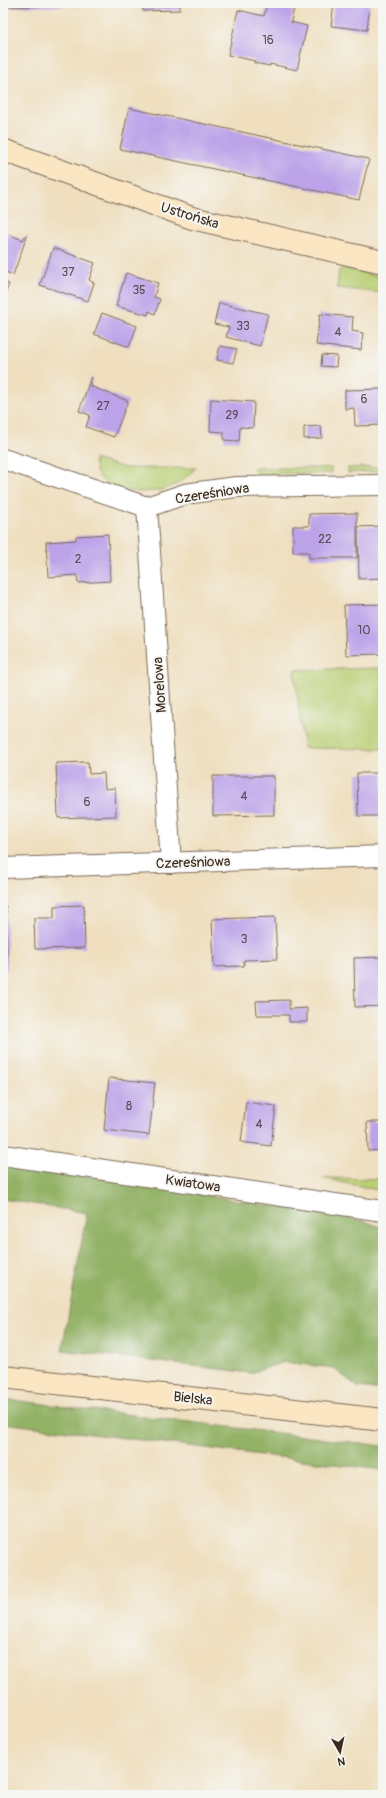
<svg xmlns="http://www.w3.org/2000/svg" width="386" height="1798" font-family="Pangolin,sans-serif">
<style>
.green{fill:#bacf74;stroke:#7a7c49}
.forest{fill:#93b266;stroke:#676e42}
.building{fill:#bca3e9}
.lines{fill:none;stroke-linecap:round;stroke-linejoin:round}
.street-casing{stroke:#7a6956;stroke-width:22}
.secondary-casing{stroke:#7a6956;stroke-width:24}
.street{stroke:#fff;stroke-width:20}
.secondary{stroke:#fbe6c4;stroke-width:22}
.labels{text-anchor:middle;stroke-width:4;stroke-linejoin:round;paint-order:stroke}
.number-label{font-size:12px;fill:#5b4851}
.street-label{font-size:14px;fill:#3b2a1e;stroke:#f6f6f2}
</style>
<rect width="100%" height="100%" fill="#f6f6f2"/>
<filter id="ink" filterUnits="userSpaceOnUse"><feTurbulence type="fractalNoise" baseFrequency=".025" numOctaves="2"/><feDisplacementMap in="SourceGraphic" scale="8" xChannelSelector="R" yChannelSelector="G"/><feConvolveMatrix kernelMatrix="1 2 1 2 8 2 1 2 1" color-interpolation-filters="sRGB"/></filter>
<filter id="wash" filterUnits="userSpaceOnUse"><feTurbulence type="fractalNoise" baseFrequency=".012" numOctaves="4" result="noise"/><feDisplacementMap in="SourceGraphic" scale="16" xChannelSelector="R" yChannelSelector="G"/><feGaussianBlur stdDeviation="0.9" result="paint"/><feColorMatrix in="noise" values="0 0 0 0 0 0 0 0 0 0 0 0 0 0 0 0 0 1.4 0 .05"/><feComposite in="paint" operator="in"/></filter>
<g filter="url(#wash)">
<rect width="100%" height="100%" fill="#efdfbf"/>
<g class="green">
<polygon points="344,268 383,277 383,293 337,288 339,270"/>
<path d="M94,459L125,468H196C190,473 183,480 177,484C158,495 112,496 99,476C95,471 95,465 94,459Z"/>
<polygon points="383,467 383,471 348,473 348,468"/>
<polygon points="253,468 331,468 331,473 257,474"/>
<polygon points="383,668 383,749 304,748 294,670"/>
<polygon points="322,1178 383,1179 383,1191"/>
</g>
<g class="forest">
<polygon points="3,1164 93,1177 364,1221 383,1228 383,1390 358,1387 333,1368 284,1362 251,1373 62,1350 87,1213 3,1199"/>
<polygon points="3,1399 383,1446 383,1470 3,1423"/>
</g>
<g id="blocks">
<g class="building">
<polygon points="4,3 180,3 180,10 143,11 143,5 4,7"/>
<polygon points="267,3 295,3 291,22 307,26 297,70 270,64 270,66 254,63 255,61 228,55 238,10 264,16"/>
<polygon points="334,3 370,3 367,30 331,26"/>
<polygon points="129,108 369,159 359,200 120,149"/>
<polygon points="3,232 23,240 25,236 27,236 13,275 3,271"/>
<polygon points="53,248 95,263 89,280 94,283 88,301 40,285"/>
<polygon points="126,273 158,283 154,297 160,299 155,314 149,311 148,315 116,306"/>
<polygon points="3,282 9,284 3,300"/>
<polygon points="219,303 268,314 260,346 226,337 229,327 214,324"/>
<polygon points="102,313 137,326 129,347 94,334"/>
<polygon points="320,314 353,317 352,331 363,333 361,350 316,345"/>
<polygon points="220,346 237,349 233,363 217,360"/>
<polygon points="322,355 337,356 336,367 321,366"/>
<polygon points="91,377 92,378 90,386 128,401 114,437 86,427 90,415 79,411"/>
<polygon points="383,389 383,425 355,426 354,408 345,409 345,390"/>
<polygon points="211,399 254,402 253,428 240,427 239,441 224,440 224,432 210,431"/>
<polygon points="321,426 322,438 304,439 304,427"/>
<polygon points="357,513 357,558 309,558 309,552 293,552 293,526 309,526 309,514"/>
<polygon points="383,526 383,578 359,579 358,527"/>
<polygon points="108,534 110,581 78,583 77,575 48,577 46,542 76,540 76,536"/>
<polygon points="383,604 383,654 346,655 344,605"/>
<polygon points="88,762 89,774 104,773 105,789 115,788 116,816 58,818 56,763"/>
<polygon points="357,773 383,773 383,816 358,816"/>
<polygon points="213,776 274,776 274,815 213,816"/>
<polygon points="84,905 85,948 35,949 34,918 54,918 54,906"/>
<polygon points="3,906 6,906 7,969 3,969"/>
<polygon points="275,917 277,959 244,960 244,966 214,967 212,919"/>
<polygon points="383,957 383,1006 355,1007 354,958"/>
<polygon points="289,1000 289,1009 307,1008 307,1022 289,1022 289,1015 257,1015 256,1001"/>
<polygon points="109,1078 155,1083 149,1135 104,1130"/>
<polygon points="246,1102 276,1106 271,1146 241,1142"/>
<polygon points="367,1122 383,1122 383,1150 368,1151"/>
</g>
</g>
</g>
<g filter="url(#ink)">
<use href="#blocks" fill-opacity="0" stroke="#7a6956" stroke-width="1"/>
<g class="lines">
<g class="street-casing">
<g id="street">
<polyline points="3,459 147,507 185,494 236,487 383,485"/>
<polyline points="147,507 171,863"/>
<polyline points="3,868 383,856"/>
<polyline points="3,1155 383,1211"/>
</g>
</g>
<g class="secondary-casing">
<g id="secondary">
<polyline points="3,150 192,218 383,262"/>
<polyline points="3,1377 383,1420"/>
</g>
</g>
<use href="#street" class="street"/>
<use href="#secondary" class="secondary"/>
</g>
</g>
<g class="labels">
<g class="number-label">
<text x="268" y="44">16</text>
<text x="68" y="276">37</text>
<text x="139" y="294">35</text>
<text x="243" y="330">33</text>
<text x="338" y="336">4</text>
<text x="364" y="403">6</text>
<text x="103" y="410">27</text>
<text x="232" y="419">29</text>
<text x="325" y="543">22</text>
<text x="78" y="563">2</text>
<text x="364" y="634">10</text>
<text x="244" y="800">4</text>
<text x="87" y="806">6</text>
<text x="244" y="943">3</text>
<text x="129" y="1110">8</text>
<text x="259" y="1128">4</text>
</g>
<g class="street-label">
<text transform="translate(190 215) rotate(17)" y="5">Ustrońska</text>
<text transform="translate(212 493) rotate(-9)" y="5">Czereśniowa</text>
<text transform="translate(159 685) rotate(-94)" y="5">Morelowa</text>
<text transform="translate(193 862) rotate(-2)" y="5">Czereśniowa</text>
<text transform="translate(193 1183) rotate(8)" y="5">Kwiatowa</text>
<text transform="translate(193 1398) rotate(6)" y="5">Bielska</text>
</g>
</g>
<rect width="386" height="1798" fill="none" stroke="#f6f6f2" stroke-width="16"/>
<g transform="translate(340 1752) rotate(171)" stroke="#f6f6f2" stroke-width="3" paint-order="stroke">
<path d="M0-3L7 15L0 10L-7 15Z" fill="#3b2a1e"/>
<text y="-6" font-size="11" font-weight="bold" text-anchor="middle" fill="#3b2a1e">N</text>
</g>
</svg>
